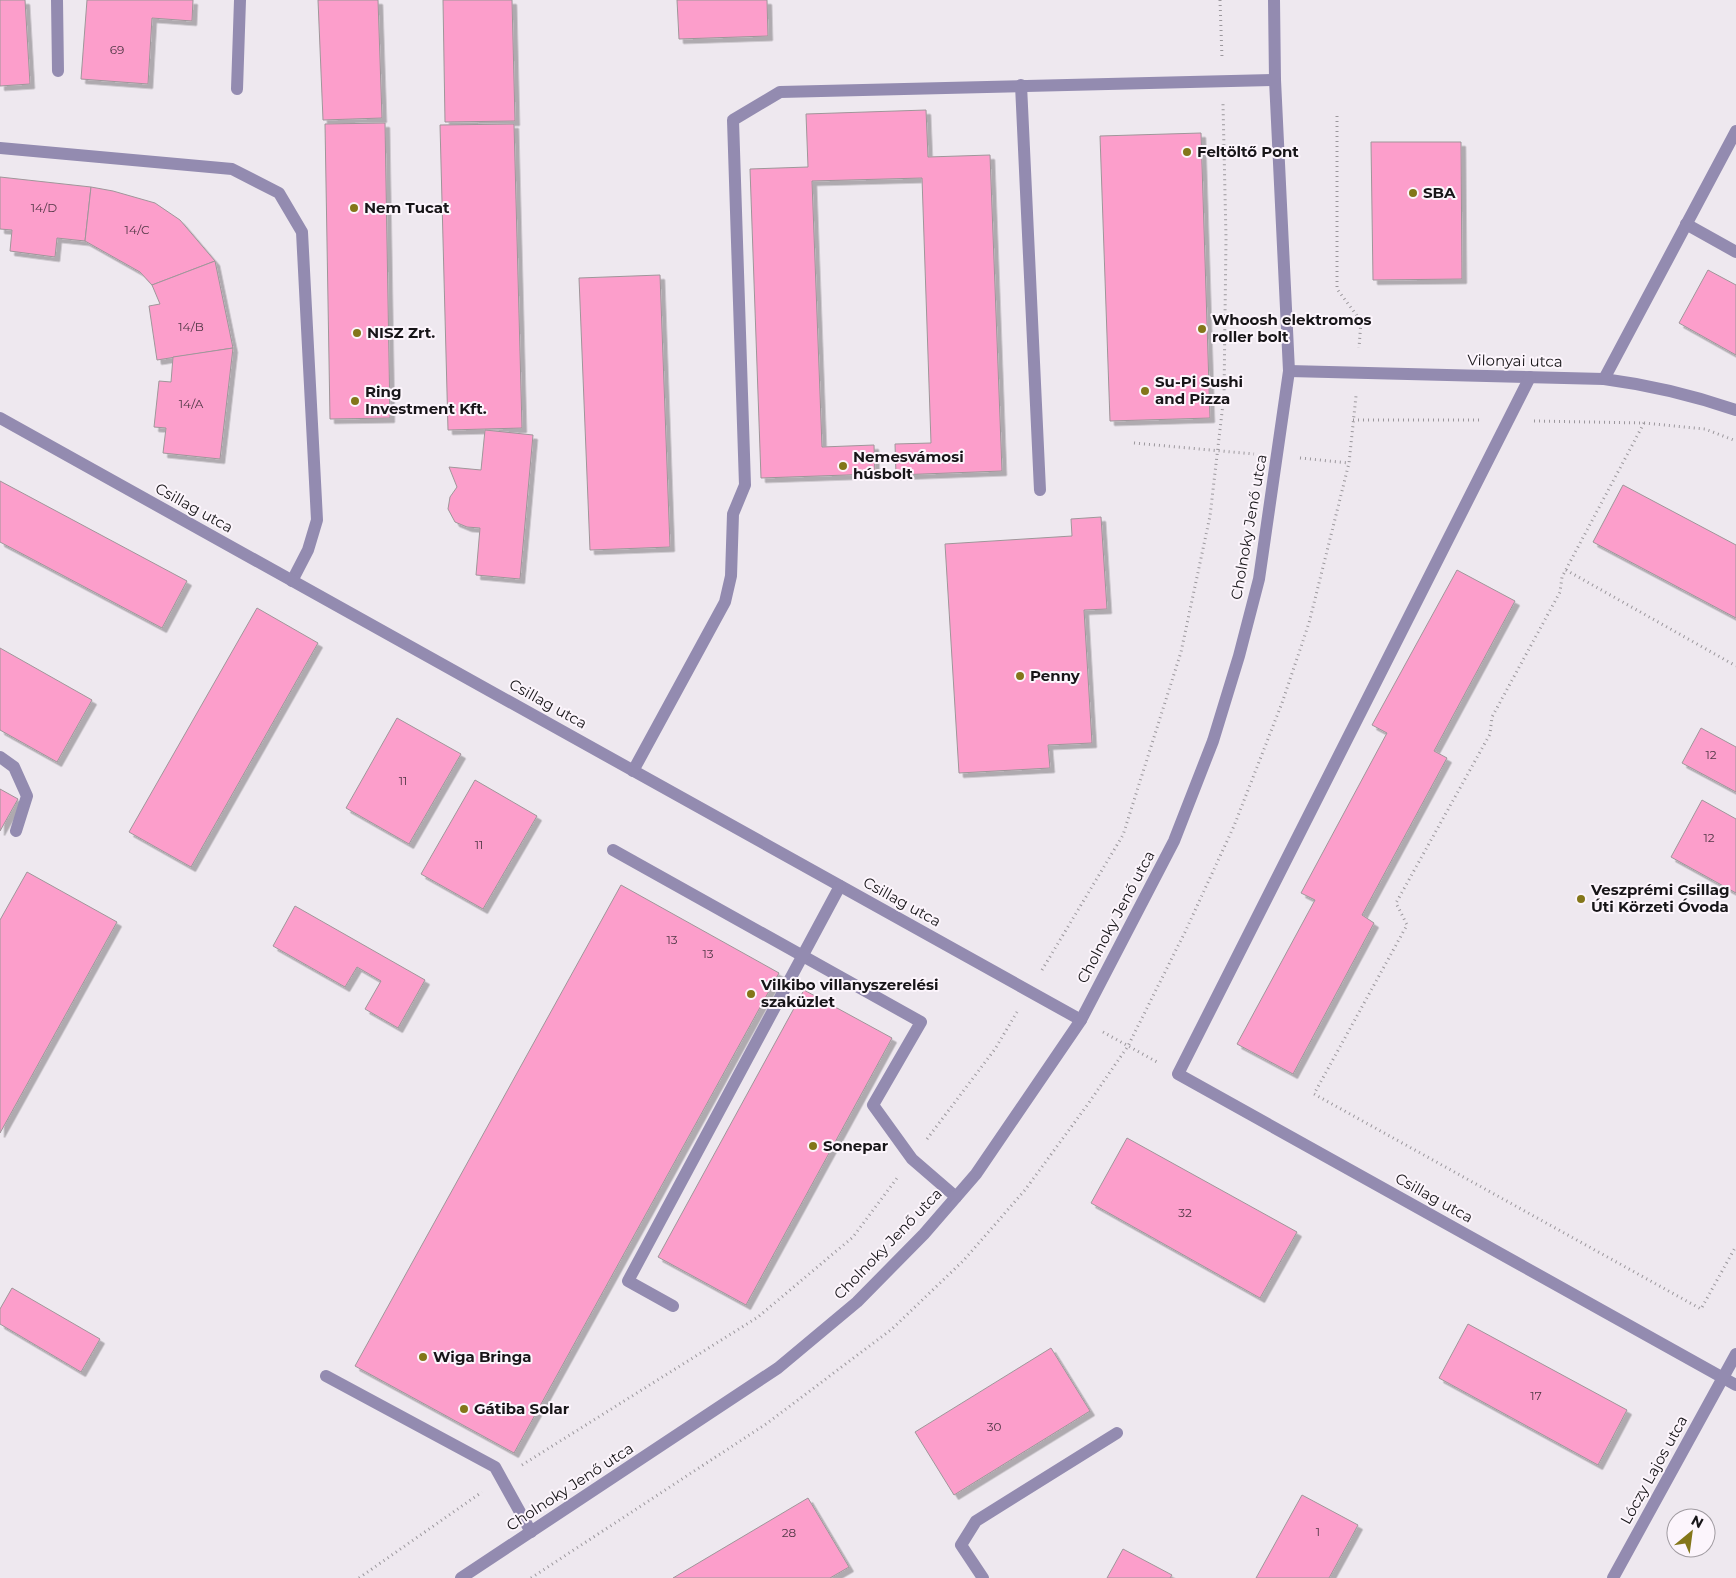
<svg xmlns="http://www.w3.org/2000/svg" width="1736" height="1578" font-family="Montserrat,sans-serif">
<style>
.building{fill:#fc9ecb;stroke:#9f969a;filter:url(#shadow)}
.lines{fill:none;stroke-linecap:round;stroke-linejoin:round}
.path{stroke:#9b979c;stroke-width:3;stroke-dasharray:1 4;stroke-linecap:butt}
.minor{stroke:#938bb0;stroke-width:12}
.poi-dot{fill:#837619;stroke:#fcf5fc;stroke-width:2}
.labels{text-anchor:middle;stroke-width:4;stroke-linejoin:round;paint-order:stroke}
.number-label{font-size:12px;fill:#503745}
.poi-label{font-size:15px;font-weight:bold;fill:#171518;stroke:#fcf5fc;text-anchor:start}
.street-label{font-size:15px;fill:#171518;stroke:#fcf5fc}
</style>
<defs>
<filter id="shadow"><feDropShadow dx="4.5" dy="4.5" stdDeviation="0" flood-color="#0004"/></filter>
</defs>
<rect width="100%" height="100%" fill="#eee8ef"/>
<g class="building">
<polygon points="0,0 25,0 30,84 0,86"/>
<polygon points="87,0 193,0 192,21 152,18 148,84 81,79"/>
<polygon points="318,0 378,0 382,118 323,120"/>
<polygon points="443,0 512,0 515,121 445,122"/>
<polygon points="677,0 767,0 768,36 679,39"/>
<polygon points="926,110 928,157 990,155 1002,471 896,475 895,444 931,443 922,178 812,181 822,447 874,445 875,474 761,478 750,169 808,167 806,114"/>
<polygon points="385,123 390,418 330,419 325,124"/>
<polygon points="514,124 522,428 448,430 440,125"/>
<polygon points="1201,133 1210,418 1110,421 1100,136"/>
<polygon points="1371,142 1461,142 1462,279 1373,280"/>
<polygon points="0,177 91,187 85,241 57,238 55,257 10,251 12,230 0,229"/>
<polygon points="91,187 113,191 155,203 180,220 215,261 152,285 140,272 85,241"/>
<polygon points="215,261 233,348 157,360 149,306 160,304 152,285"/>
<polygon points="1708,270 1736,285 1736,355 1679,323"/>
<polygon points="660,275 670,547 590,550 579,278"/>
<polygon points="233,348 220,459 163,453 166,428 154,427 159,381 171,382 173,357"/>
<polygon points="485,430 533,435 520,579 476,575 480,528 467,527 455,522 448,509 450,497 457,487 449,467 481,470"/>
<polygon points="0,481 187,581 162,628 0,542"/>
<polygon points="1623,485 1736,545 1736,618 1593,542"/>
<polygon points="1101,517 1107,609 1084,610 1092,743 1048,745 1050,768 959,773 945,544 1072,536 1071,519"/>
<polygon points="1457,570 1515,601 1434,751 1447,758 1362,915 1374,923 1293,1074 1237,1044 1315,900 1301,893 1387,733 1372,725"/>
<polygon points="257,608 318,643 191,867 129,832"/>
<polygon points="0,648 92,700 57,762 0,730"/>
<polygon points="397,718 461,754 409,844 346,808"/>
<polygon points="1701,728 1736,747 1736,792 1682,763"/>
<polygon points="475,780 537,816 483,909 421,874"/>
<polygon points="0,789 18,799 0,831"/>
<polygon points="1702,800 1736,819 1736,893 1671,857"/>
<polygon points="27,872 117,922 0,1133 0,920"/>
<polygon points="621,885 779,973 514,1453 355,1366"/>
<polygon points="295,906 425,980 398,1028 365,1009 381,981 357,967 345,987 273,946"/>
<polygon points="804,990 892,1038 746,1305 658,1257"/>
<polygon points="1127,1138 1297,1232 1260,1298 1091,1203"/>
<polygon points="12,1288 100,1339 81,1372 0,1324 0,1309"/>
<polygon points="1468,1324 1627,1410 1598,1465 1439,1378"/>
<polygon points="1051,1348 1090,1411 954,1495 915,1432"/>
<polygon points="1302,1495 1358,1525 1351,1538 1329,1578 1256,1578"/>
<polygon points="808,1498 849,1567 830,1578 673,1578"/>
<polygon points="1123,1549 1172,1575 1170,1578 1107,1578"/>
</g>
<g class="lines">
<g class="path">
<polyline points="1220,0 1222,58"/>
<polyline points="1337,116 1337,289 1361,321 1359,348"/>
<polyline points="1353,420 1480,420"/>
<polyline points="1534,421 1644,423 1705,429 1736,441"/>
<polyline points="1644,423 1562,577 1560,592 1492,717 1490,734 1396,903 1407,925 1314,1094 1701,1309 1736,1246"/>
<polyline points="1134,443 1254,454"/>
<polyline points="1300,458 1349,463"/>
<polyline points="1566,570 1736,666"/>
<polyline points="1042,970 1123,835 1181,652 1210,516 1224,395 1226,238 1223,104"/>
<polyline points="1103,1032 1157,1062"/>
<polyline points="927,1139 995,1049 1017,1012"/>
<polyline points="522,1465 758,1317 853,1237 897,1178"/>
<polyline points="359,1578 482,1492"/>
<polyline points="531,1578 766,1424 892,1329 964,1260 1025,1190 1088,1104 1128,1046 1185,932 1234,826 1282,703 1309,623 1349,463 1356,396"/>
</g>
<g class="minor">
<polyline points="57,0 58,71"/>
<polyline points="1021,85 1040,490"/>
<polyline points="237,89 240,0"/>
<polyline points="0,148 232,169 279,193 302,232 317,520 308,550 292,581"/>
<polyline points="1686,224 1736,252"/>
<path d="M1289,371L1604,379C1650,385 1692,395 1736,410"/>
<polyline points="1530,377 1178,1074 1736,1385"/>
<polyline points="1604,379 1736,131"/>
<polyline points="0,418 1081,1020"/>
<polyline points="0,757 14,767 27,796 16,831"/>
<polyline points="633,771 725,602 731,576 733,514 745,485 733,120 780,92 1275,80"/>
<polyline points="613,850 921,1022 873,1105 912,1159 956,1197"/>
<polyline points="673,1306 628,1281 840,886"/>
<polyline points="326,1376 495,1467 531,1532"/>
<polyline points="461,1578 778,1368 857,1302 924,1234 976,1174 1081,1020 1174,841 1213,741 1239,656 1259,579 1289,371 1275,80 1274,0"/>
<polyline points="983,1578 961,1545 976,1521 1117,1433"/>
<polyline points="1613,1578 1736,1354"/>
</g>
</g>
<g class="poi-dot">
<circle cx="1187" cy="152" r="5"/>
<circle cx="1413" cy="193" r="5"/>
<circle cx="354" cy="208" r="5"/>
<circle cx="1202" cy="329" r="5"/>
<circle cx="357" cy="333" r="5"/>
<circle cx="1145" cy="391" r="5"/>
<circle cx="355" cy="401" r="5"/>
<circle cx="843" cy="466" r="5"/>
<circle cx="1020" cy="676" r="5"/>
<circle cx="1581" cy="899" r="5"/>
<circle cx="751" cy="994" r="5"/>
<circle cx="813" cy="1146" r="5"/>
<circle cx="423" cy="1357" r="5"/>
<circle cx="464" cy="1409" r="5"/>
</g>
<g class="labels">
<g class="number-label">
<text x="117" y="54">69</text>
<text x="44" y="212">14/D</text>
<text x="137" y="234">14/C</text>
<text x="191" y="331">14/B</text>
<text x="191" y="408">14/A</text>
<text x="1711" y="759">12</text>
<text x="403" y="785">11</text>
<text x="1709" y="842">12</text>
<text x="479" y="849">11</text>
<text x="672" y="944">13</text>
<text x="708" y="958">13</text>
<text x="1185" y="1217">32</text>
<text x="1536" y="1400">17</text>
<text x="994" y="1431">30</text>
<text x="1318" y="1536">1</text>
<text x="789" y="1537">28</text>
</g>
<g class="poi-label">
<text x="1197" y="157">Feltöltő Pont</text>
<text x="1423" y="198">SBA</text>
<text x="364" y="213">Nem Tucat</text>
<text x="1212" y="325">Whoosh elektromos<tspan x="1212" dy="17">roller bolt</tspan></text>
<text x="367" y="338">NISZ Zrt.</text>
<text x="1155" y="387">Su-Pi Sushi<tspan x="1155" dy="17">and Pizza</tspan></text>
<text x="365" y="397">Ring<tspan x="365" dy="17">Investment Kft.</tspan></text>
<text x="853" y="462">Nemesvámosi<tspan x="853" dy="17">húsbolt</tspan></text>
<text x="1030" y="681">Penny</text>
<text x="1591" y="895">Veszprémi Csillag<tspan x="1591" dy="17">Úti Körzeti Óvoda</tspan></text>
<text x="761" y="990">Vilkibo villanyszerelési<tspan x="761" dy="17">szaküzlet</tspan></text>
<text x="823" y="1151">Sonepar</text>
<text x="433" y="1362">Wiga Bringa</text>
<text x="474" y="1414">Gátiba Solar</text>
</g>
<g class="street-label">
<text transform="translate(1515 361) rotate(1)" y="5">Vilonyai utca</text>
<text transform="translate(194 508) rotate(29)" y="5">Csillag utca</text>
<text transform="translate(1249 527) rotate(-80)" y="5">Cholnoky Jenő utca</text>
<text transform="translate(548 704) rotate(29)" y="5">Csillag utca</text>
<text transform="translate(902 902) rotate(29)" y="5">Csillag utca</text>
<text transform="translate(1116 917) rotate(-62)" y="5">Cholnoky Jenő utca</text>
<text transform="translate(1434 1198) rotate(29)" y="5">Csillag utca</text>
<text transform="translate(888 1244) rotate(-46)" y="5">Cholnoky Jenő utca</text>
<text transform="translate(1654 1470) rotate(-61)" y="5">Lóczy Lajos utca</text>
<text transform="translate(570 1487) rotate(-33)" y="5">Cholnoky Jenő utca</text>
</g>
</g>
<g transform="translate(1691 1533) rotate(29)"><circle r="24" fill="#fcf5fc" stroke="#a09ba1"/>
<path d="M0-4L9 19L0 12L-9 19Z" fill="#837619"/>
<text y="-8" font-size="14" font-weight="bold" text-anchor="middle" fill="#171518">N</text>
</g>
</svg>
